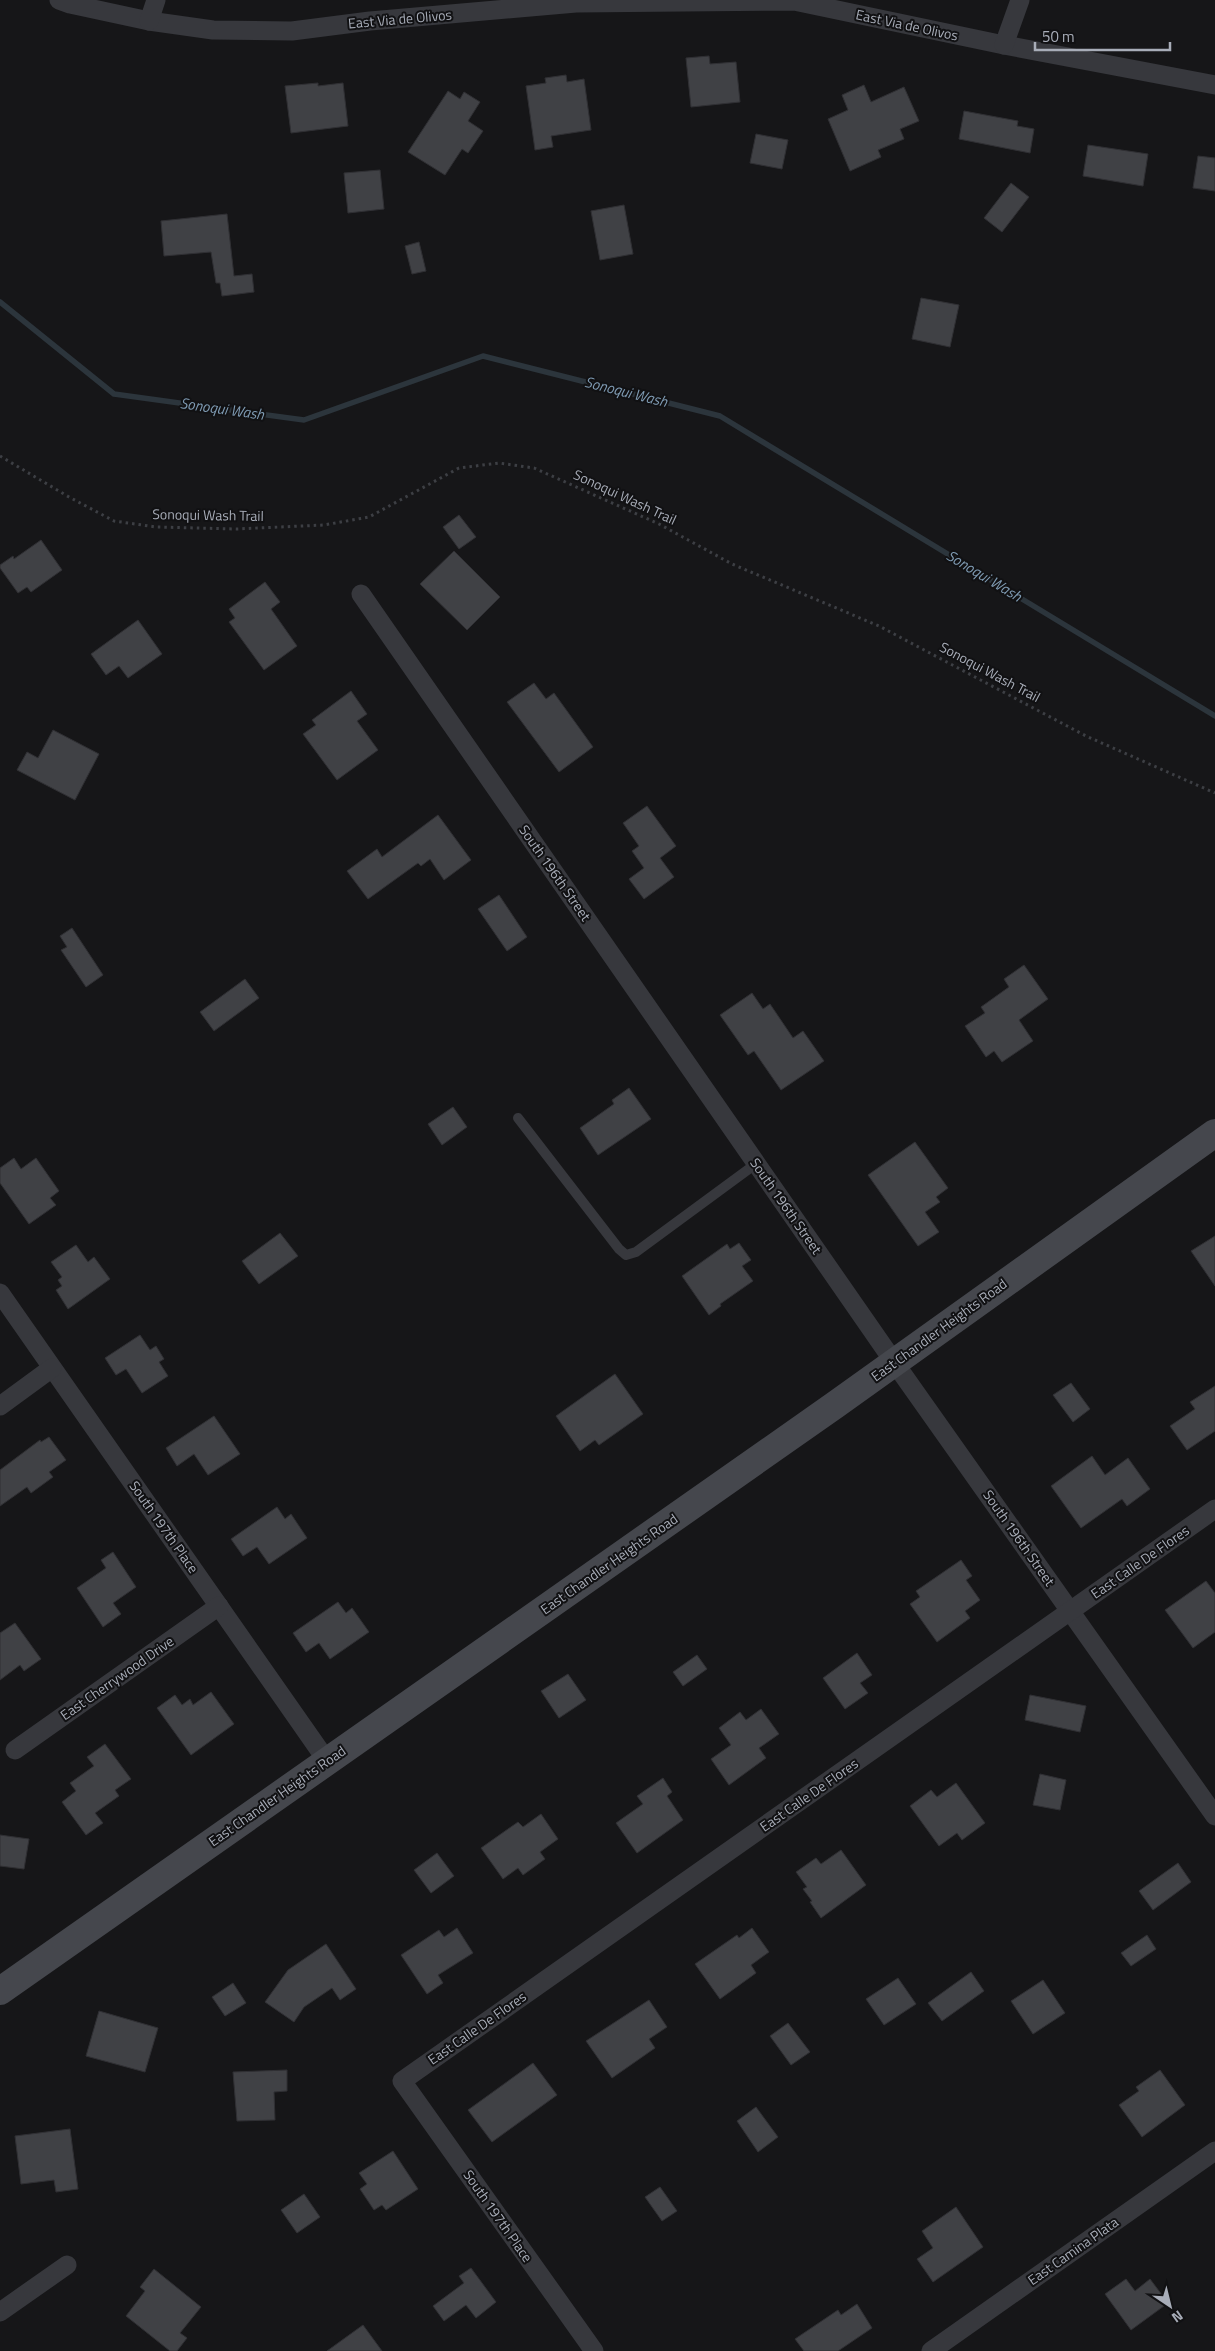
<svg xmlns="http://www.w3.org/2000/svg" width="1215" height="2351" font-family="'Titillium Web',sans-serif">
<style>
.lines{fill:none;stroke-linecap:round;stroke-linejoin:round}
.stream{stroke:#2c353c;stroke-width:5.5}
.building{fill:#404145;stroke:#303034}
.path{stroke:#3d3f44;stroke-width:3;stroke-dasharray:2.5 4;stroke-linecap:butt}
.lane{stroke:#37383d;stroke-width:10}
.street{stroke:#37383d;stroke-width:19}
.secondary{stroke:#45474d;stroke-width:28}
.labels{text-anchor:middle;stroke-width:4;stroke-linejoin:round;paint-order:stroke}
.street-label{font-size:14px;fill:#a8adb8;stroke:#111113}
.water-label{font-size:15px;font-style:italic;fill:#7f9bb3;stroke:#111113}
</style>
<rect width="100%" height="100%" fill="#161618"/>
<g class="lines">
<polyline class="stream" points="0,302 114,394 304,420 483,356 720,416 1215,716"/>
</g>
<g class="building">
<polygon points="709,56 710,64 736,62 740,102 691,107 686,58"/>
<polygon points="566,75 567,82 584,79 591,130 551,136 553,147 535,150 526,86 546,83 545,78"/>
<polygon points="318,83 318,86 343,83 348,126 291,133 285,86"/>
<polygon points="864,85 871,102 904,87 919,121 900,129 904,139 878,150 881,157 850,171 828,119 848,110 842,95"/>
<polygon points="448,91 460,99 464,92 480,102 468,121 483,131 468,153 462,149 445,175 408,152"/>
<polygon points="964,111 1018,121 1017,126 1034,129 1030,153 959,139"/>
<polygon points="756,134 788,140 782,169 750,163"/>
<polygon points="1088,145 1148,154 1143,186 1083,176"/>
<polygon points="1198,156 1215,158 1215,191 1193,188"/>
<polygon points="380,170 384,209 348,213 344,173"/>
<polygon points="1011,183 1029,197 1002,232 984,218"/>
<polygon points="624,205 633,254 600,260 591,211"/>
<polygon points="227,214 234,276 252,274 254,292 222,296 220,283 216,283 211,252 164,256 161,221"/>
<polygon points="419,242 426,271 412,274 405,246"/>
<polygon points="921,298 959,305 950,347 912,339"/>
<polygon points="459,515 476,537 459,549 443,527"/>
<polygon points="41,540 62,570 31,592 27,587 18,593 0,568 0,565 13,556 14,559"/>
<polygon points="454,551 500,597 467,630 420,584"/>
<polygon points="265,582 280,602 271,609 297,646 264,670 229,622 235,618 229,609"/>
<polygon points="138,620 162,654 128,678 119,666 106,675 91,654"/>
<polygon points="534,683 546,699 554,693 593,747 559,772 507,702"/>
<polygon points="351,691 367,714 357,721 378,750 337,780 303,734 316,725 312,720"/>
<polygon points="53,730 99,754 75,800 17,770 27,752 38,758"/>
<polygon points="647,806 676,846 660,858 674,877 644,899 629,879 644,868 632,851 639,846 623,823"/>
<polygon points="438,815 471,860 444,880 430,859 421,866 418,863 368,899 347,871 377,849 382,857"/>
<polygon points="499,895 527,937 507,951 478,909"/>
<polygon points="72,928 103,975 86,987 61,950 67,947 60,936"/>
<polygon points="1024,965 1048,999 1019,1020 1033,1041 1002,1062 994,1051 986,1057 965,1026 985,1013 981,1007 1009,987 1004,979"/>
<polygon points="245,979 259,998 214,1031 200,1012"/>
<polygon points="752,993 763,1009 770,1004 793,1038 803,1031 824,1061 781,1090 754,1051 748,1055 720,1015"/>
<polygon points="629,1088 651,1119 598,1155 580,1128 614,1104 612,1100"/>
<polygon points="453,1107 467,1127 442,1145 428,1124"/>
<polygon points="915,1142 948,1188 936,1197 940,1202 925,1212 939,1232 918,1246 868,1175"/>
<polygon points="14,1158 21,1169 36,1158 59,1191 50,1198 56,1205 29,1224 0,1183 0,1168"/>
<polygon points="280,1233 298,1256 259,1284 242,1261"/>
<polygon points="1215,1236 1215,1286 1191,1251"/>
<polygon points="739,1243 751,1260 742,1266 753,1281 720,1304 721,1306 709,1315 682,1276 727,1244 730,1249"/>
<polygon points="76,1245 88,1262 94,1257 110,1279 68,1309 56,1290 62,1286 58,1280 62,1277 51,1262"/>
<polygon points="140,1335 150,1350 156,1346 164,1359 159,1362 168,1376 142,1393 126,1369 116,1375 105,1358"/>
<polygon points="615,1374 643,1414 599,1445 595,1440 580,1451 556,1416"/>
<polygon points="1071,1383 1090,1409 1073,1422 1053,1395"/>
<polygon points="1215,1386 1215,1431 1187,1450 1170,1426 1195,1409 1190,1402"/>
<polygon points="214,1416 240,1454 208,1475 194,1454 177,1466 166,1448"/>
<polygon points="49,1437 66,1460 49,1472 53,1477 31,1493 27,1487 0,1506 0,1470 40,1440 41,1442"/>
<polygon points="1092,1456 1105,1475 1128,1458 1150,1489 1127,1506 1122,1499 1081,1528 1051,1486"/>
<polygon points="277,1507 285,1519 291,1514 307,1538 269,1564 257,1547 243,1556 231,1539"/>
<polygon points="113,1552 136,1587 113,1603 121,1614 103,1627 77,1588 106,1568 101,1560"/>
<polygon points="961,1560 972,1576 966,1580 980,1600 965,1611 970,1618 937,1642 910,1604 920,1597 916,1591"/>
<polygon points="1206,1581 1215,1593 1215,1632 1193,1648 1165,1610"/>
<polygon points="338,1602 346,1613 352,1608 369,1632 330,1659 319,1643 306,1652 293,1633"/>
<polygon points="15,1623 41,1659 24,1671 20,1665 0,1680 0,1633"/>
<polygon points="857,1653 872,1675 860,1683 868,1693 845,1709 823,1678"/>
<polygon points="697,1655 707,1669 683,1686 673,1672"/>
<polygon points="568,1674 586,1700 559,1718 541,1691"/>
<polygon points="211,1692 234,1724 191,1755 157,1708 175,1695 182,1705 190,1699 193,1705"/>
<polygon points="1030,1695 1086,1706 1080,1732 1025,1720"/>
<polygon points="761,1709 779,1734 759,1748 766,1758 729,1785 711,1759 731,1745 719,1728 740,1712 746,1720"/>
<polygon points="105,1744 131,1779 115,1790 119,1796 95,1813 103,1823 86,1835 62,1802 76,1791 70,1783 94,1766 87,1757"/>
<polygon points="1040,1774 1066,1780 1060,1810 1033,1805"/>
<polygon points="663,1778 672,1792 667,1796 683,1820 637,1853 616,1823 643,1804 637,1796"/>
<polygon points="956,1783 985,1823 962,1840 957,1833 939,1846 910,1806 931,1790 937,1797"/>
<polygon points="541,1814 558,1839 540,1852 545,1859 523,1875 518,1868 503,1879 481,1848 518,1822 523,1827"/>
<polygon points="0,1835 29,1839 24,1869 0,1866"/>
<polygon points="841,1850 866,1885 821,1918 810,1902 812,1901 803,1889 807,1887 796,1872 816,1858 821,1864"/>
<polygon points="437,1853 454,1876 431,1893 414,1870"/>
<polygon points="1178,1863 1191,1882 1153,1910 1139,1891"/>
<polygon points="457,1928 473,1953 438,1975 443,1983 427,1994 401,1955 439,1930 444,1937"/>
<polygon points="752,1928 769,1952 751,1965 756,1973 720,1999 695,1964 737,1935 739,1938"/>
<polygon points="1147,1935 1156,1949 1131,1966 1121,1953"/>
<polygon points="326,1944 356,1989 340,2000 332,1988 304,2007 294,2022 265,2002 288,1970"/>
<polygon points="971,1972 984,1991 942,2021 928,2003"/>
<polygon points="898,1978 916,2004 884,2025 866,1999"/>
<polygon points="1043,1980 1065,2013 1033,2034 1011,2001"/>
<polygon points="233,1983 246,2003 225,2016 212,1997"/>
<polygon points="649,2000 667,2027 649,2039 655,2048 612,2078 586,2041"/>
<polygon points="99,2011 158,2028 145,2072 86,2056"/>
<polygon points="788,2023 810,2052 791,2065 770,2036"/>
<polygon points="533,2063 557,2095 492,2142 468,2110"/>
<polygon points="287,2070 287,2091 274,2092 275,2120 237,2121 233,2072"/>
<polygon points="1160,2070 1185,2105 1142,2137 1119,2105 1139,2091 1136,2087"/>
<polygon points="756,2107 778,2137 758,2152 737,2121"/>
<polygon points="70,2129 78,2189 56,2192 54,2180 21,2184 15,2136"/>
<polygon points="393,2151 418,2189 386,2210 382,2205 374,2210 360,2189 367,2184 359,2173"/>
<polygon points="660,2187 677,2211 662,2221 645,2197"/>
<polygon points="304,2194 320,2217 297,2233 281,2210"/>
<polygon points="956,2207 983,2247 933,2282 917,2259 933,2248 922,2231"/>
<polygon points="471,2268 496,2302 476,2318 466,2305 444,2321 433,2306 464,2283 459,2276"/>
<polygon points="154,2269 201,2307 180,2333 187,2338 177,2351 170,2351 126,2316 145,2291 140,2287"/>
<polygon points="1126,2279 1135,2291 1150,2279 1168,2303 1131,2330 1105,2294"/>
<polygon points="857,2304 872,2328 838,2351 804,2351 795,2339 838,2310 841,2315"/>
<polygon points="363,2325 382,2351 327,2351"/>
</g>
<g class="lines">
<polyline class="path" points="0,456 69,497 114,521 156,527 236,529 324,525 369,517 459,468 499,463 534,468 659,524 732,564 879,626 1086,736 1215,793"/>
<polyline class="lane" points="518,1118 619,1249 626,1255 636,1252 757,1163"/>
<g class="street">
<polyline points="59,0 70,4 149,21 213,30 292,31 370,21 576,3 794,1 1004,45 1215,85"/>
<polyline points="149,21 156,0"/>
<polyline points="1004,45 1020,0"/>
<polyline points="361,594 894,1362 1215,1816"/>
<polyline points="0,1293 327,1761"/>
<polyline points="0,1406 52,1368"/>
<polyline points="15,1750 219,1606"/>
<polyline points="0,2312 67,2265"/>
<polyline points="594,2351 402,2081 1215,1509"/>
<polyline points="931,2351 1215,2151"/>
</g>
<polyline class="secondary" points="0,1991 835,1405 1215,1133"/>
</g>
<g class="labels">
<g class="street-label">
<text transform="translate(400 19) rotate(-5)" y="5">East Via de Olivos</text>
<text transform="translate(907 25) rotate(12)" y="5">East Via de Olivos</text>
<text transform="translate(625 497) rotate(25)" y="5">Sonoqui Wash Trail</text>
<text transform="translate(208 515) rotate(1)" y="5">Sonoqui Wash Trail</text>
<text transform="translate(990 672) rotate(28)" y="5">Sonoqui Wash Trail</text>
<text transform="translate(555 873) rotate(55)" y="5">South 196th Street</text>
<text transform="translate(786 1206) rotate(55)" y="5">South 196th Street</text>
<text transform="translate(939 1330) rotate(-36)" y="5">East Chandler Heights Road</text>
<text transform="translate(164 1527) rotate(55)" y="5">South 197th Place</text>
<text transform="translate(1019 1538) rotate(55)" y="5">South 196th Street</text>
<text transform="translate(1140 1562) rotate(-35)" y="5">East Calle De Flores</text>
<text transform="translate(609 1564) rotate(-35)" y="5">East Chandler Heights Road</text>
<text transform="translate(117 1678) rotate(-35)" y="5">East Cherrywood Drive</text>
<text transform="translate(809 1795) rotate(-35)" y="5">East Calle De Flores</text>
<text transform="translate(277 1796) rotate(-35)" y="5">East Chandler Heights Road</text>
<text transform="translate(477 2028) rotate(-35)" y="5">East Calle De Flores</text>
<text transform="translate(498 2216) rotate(55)" y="5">South 197th Place</text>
<text transform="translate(1073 2251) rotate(-35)" y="5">East Camina Plata</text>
</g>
<g class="water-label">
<text transform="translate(626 392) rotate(14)" y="5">Sonoqui Wash</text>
<text transform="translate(222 409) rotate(8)" y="5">Sonoqui Wash</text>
<text transform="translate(984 576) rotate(31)" y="5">Sonoqui Wash</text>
</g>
</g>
<g transform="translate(1170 2306) rotate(145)" stroke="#111113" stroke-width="4" paint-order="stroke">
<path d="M0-4L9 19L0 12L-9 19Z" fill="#a8adb8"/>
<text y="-8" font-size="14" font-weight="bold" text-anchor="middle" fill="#a8adb8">N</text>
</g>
<path d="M1035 42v8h135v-8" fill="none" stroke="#a8adb8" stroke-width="2.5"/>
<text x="1042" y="42" font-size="15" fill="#a8adb8" stroke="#111113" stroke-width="4" paint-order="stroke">50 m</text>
</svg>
